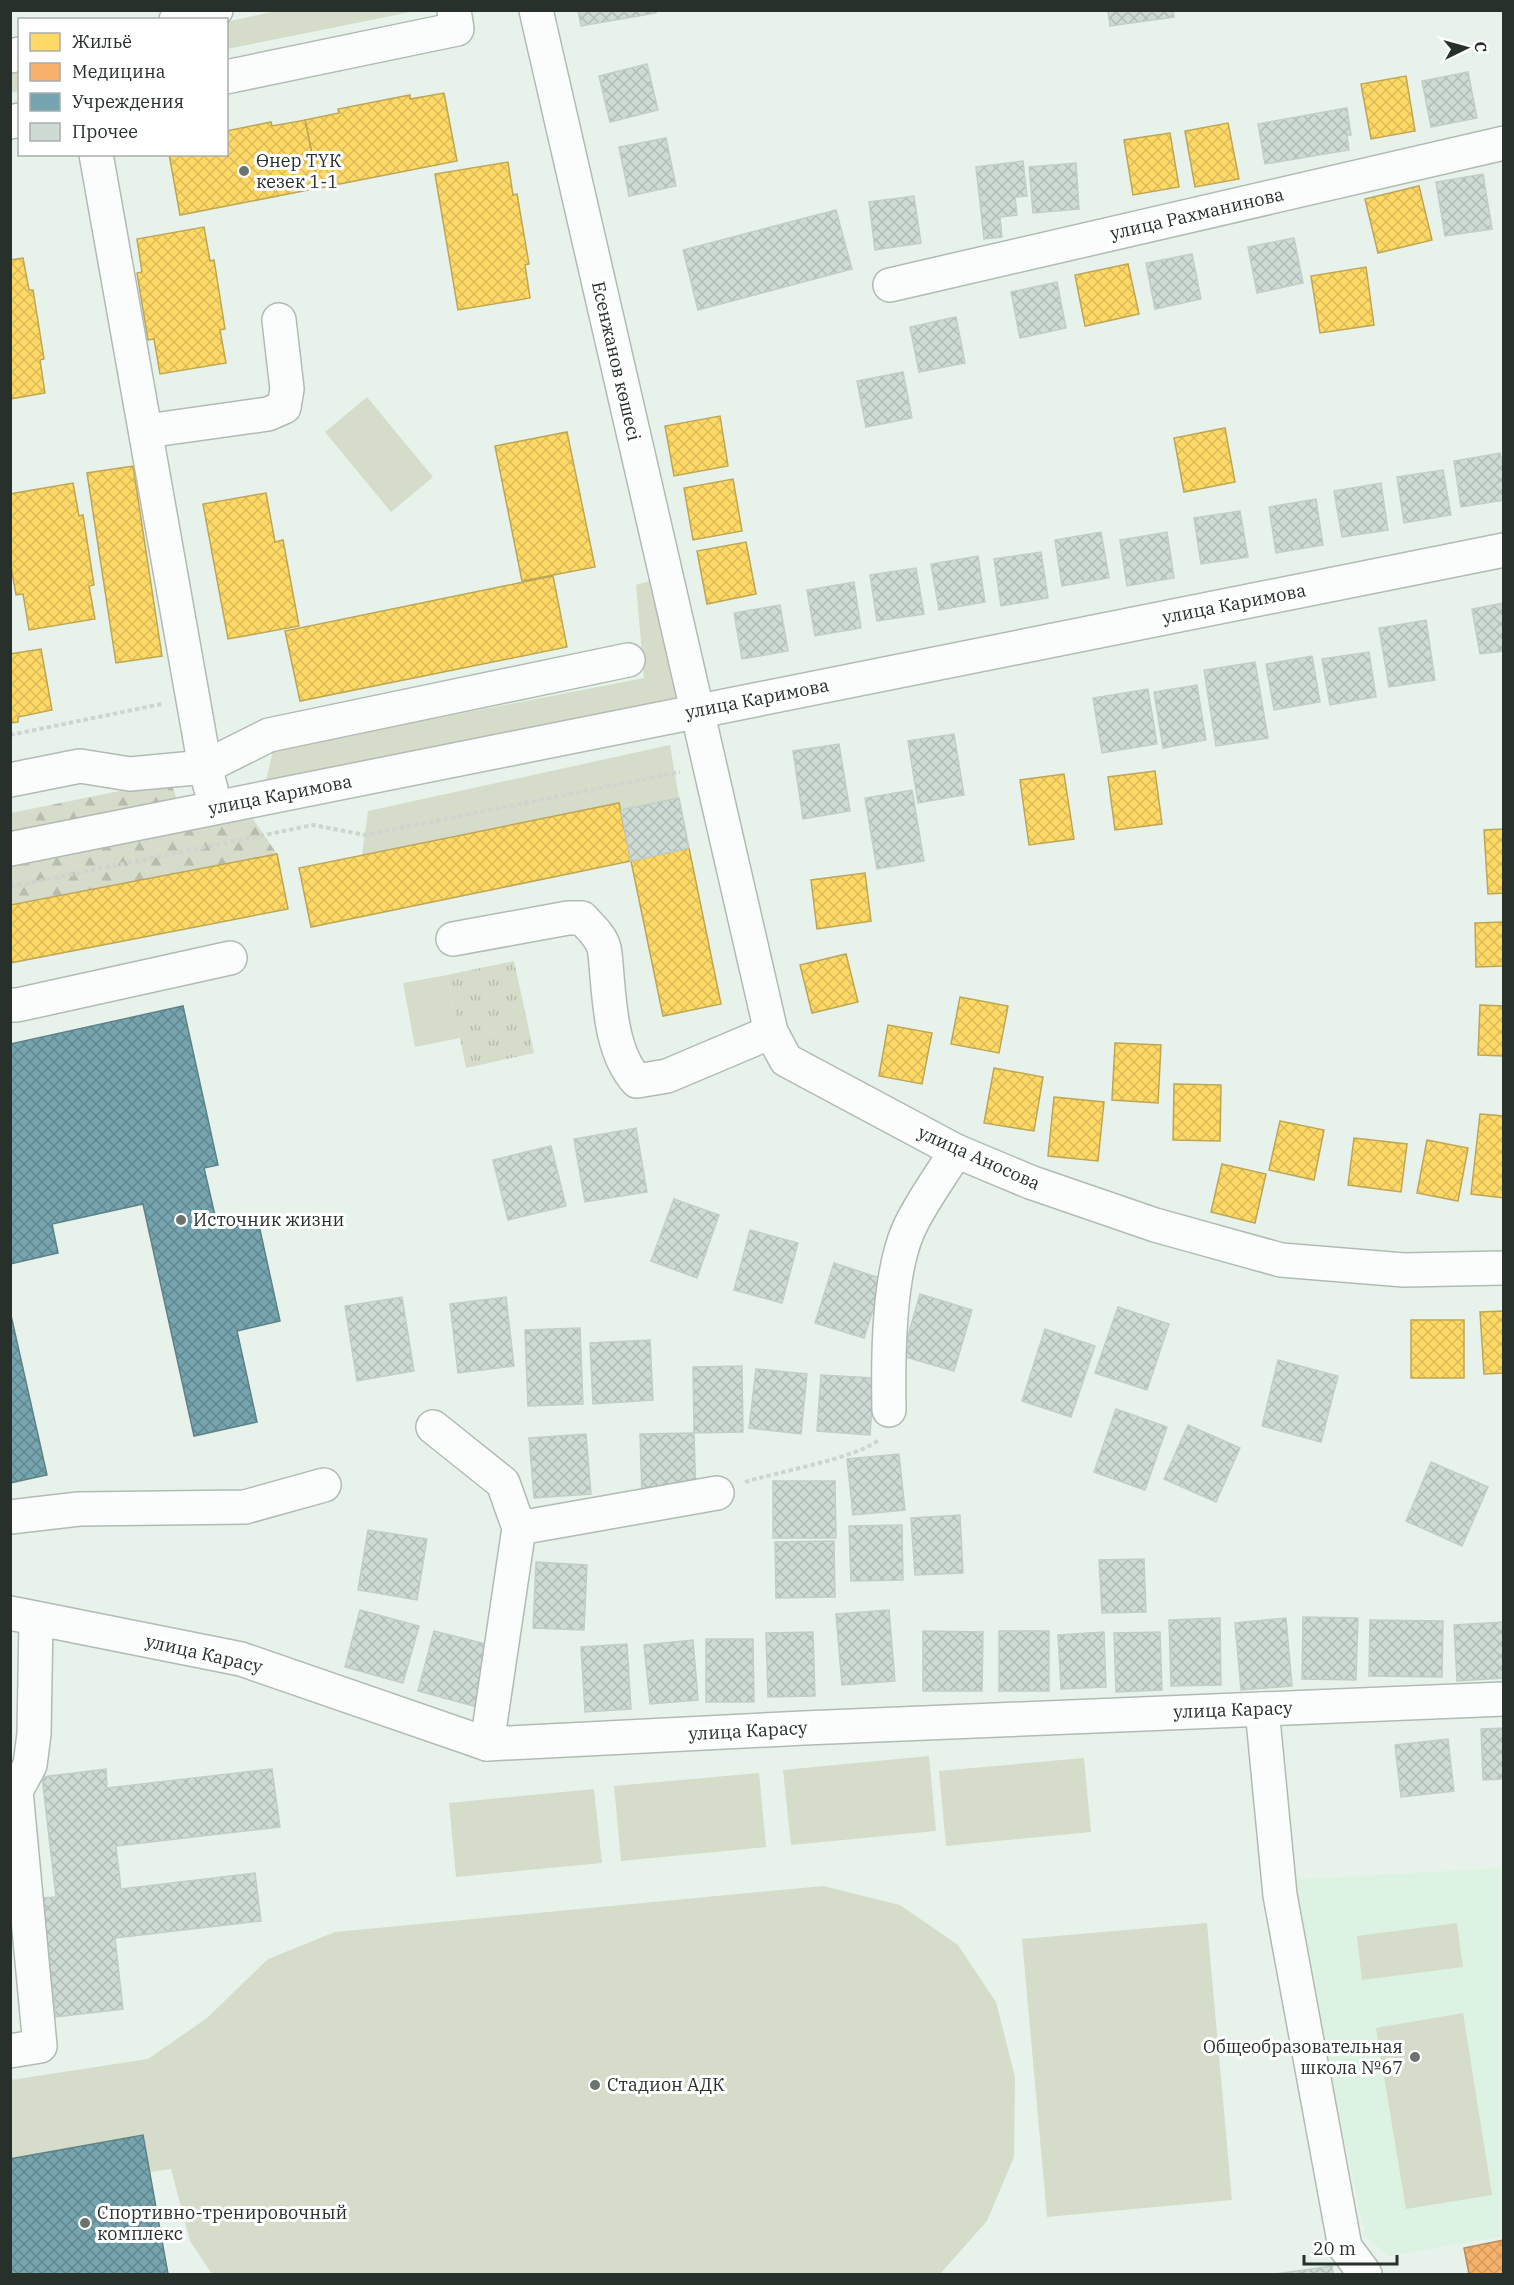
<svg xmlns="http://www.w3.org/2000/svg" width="1514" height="2285" font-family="'IBM Plex Serif',serif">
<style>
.built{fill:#dcf2e2}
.grass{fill:#d5dcc9}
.forest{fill:url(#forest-firs)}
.park{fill:url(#park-tufts)}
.homes{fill:url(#homes-cross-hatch);stroke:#bea654;stroke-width:1.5}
.health{fill:url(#health-cross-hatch);stroke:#b88b58;stroke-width:1.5}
.public{fill:url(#public-cross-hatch);stroke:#5e8287;stroke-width:1.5}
.building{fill:url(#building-cross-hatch);stroke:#c2cec7;stroke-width:1.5}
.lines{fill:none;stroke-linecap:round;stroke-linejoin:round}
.minor-casing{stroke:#b1bbb4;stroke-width:36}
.path{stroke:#cfd4d1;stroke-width:4;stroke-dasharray:4.5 3;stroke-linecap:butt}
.minor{stroke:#fbfdfc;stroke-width:33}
.poi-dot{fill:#6a746d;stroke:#fff;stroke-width:2}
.labels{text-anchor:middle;stroke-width:6;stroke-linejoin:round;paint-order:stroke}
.poi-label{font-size:18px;fill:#27302a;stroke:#fff;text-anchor:start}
.street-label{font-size:18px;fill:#27302a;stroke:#fff}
</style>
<defs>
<pattern id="forest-firs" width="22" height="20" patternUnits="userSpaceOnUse" patternTransform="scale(1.5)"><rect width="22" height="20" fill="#d5dcc9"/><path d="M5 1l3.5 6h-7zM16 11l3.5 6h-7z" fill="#b7bdad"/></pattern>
<pattern id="park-tufts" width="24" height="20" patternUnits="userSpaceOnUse" patternTransform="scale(1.5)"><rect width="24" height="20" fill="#d5dcc9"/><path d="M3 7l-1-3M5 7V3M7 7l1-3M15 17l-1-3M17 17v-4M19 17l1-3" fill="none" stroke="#b7bdad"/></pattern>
<pattern id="homes-cross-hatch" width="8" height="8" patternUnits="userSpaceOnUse" patternTransform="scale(1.5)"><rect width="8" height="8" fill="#ffd966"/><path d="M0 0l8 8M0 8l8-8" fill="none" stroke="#dbbb59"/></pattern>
<pattern id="health-cross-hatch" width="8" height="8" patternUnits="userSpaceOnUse" patternTransform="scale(1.5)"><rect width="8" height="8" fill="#f6b26b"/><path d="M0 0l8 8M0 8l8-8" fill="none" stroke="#d3995d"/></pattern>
<pattern id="public-cross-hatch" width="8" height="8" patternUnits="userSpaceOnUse" patternTransform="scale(1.5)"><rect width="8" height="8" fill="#76a5af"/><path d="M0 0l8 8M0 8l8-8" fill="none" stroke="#61878f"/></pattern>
<pattern id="building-cross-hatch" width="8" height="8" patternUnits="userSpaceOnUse" patternTransform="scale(1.5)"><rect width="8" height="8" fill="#cddbd4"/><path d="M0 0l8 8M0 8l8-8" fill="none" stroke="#b0bcb6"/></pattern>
</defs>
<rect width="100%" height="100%" fill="#e7f3ea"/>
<polygon class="built" points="1503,1868 1503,2236 1389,2256 1365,2235 1288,1880"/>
<g class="grass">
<polygon points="275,11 416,11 227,49 226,22"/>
<polygon points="19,66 19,91 11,93 10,68"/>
<polygon points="367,397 433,477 391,512 325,432"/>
<polygon points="666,576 697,711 262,799 273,750 644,678 636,585"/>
<polygon points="670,745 679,798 621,810 619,803 362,855 368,811"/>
<polygon points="447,975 460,1038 415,1047 403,983"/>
<polygon points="929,1756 936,1831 791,1845 783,1770"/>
<polygon points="1084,1758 1091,1832 946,1846 939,1771"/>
<polygon points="759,1773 766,1847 621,1861 614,1786"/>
<polygon points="594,1789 602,1863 456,1877 449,1803"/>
<polygon points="823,1886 900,1905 958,1945 996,2002 1015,2077 1014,2157 987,2221 940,2274 212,2274 190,2241 171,2169 150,2172 143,2135 11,2159 11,2080 148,2059 207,2018 268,1959 335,1932"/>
<polygon points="1207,1923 1232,2200 1047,2217 1022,1939"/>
<polygon points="1457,1923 1463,1967 1362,1980 1357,1936"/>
<polygon points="1463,2013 1492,2195 1406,2209 1376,2028"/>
</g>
<polygon class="forest" points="154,784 172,785 182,815 242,803 277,854 11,905 11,813"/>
<polygon class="park" points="514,961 534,1053 466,1068 447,975"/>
<g class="homes">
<polygon points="1406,76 1415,131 1371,139 1361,84"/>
<polygon points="444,93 457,161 319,188 305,120 339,113 338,109 410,95 410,99"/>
<polygon points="305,120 319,188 180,215 169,154 226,154 226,131 271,122 272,126"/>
<polygon points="1228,123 1239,179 1195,187 1185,131"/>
<polygon points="1170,133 1179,187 1133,195 1124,140"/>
<polygon points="508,162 513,195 517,194 529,264 525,265 530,298 458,310 435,174"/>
<polygon points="1419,186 1432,240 1378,253 1365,199"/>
<polygon points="204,227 210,261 214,260 225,329 220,330 226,363 160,374 154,339 148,340 137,273 142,272 137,239"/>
<polygon points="23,258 29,290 33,290 44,359 40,360 45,393 10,399 10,260"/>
<polygon points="1128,264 1139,314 1085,326 1075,275"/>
<polygon points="1366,267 1374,325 1320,333 1311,276"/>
<polygon points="720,416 728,466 674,476 665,426"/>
<polygon points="1225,428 1235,482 1184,492 1174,438"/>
<polygon points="567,432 595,567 522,581 495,446"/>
<polygon points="133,466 162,656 116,663 87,473"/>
<polygon points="733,479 742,531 693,540 684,488"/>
<polygon points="73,483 79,516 83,515 94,585 89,586 95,619 29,630 23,594 16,595 10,561 10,494"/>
<polygon points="266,493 275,542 283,540 299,626 228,639 203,504"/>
<polygon points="746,542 756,594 707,604 697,551"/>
<polygon points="553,576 567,647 300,701 285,631"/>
<polygon points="41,649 52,710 18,717 18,722 10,723 10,654"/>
<polygon points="1155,771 1162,824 1115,830 1108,777"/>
<polygon points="1064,774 1074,839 1029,845 1020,780"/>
<polygon points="619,803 631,861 311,927 299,868"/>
<polygon points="1504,829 1504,893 1488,894 1484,830"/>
<polygon points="689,848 721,1004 663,1016 631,861"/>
<polygon points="277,854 288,909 10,963 10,905"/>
<polygon points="865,873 871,921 817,929 811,880"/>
<polygon points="1504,922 1504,966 1476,967 1475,923"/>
<polygon points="846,954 858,1002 812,1013 800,965"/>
<polygon points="960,997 1008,1006 999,1053 951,1044"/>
<polygon points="1480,1005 1504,1006 1504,1056 1478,1055"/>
<polygon points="888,1025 932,1033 922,1084 879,1076"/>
<polygon points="1115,1043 1161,1045 1158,1103 1112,1100"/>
<polygon points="994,1068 1043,1077 1034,1131 984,1123"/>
<polygon points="1174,1084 1221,1085 1220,1141 1173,1140"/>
<polygon points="1054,1097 1104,1102 1098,1161 1048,1156"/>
<polygon points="1480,1114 1504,1116 1504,1198 1471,1194"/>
<polygon points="1280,1121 1324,1130 1314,1180 1269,1170"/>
<polygon points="1354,1138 1407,1144 1401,1192 1348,1185"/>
<polygon points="1427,1140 1468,1148 1458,1201 1417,1193"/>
<polygon points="1222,1164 1266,1174 1255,1223 1211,1212"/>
<polygon points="1504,1311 1504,1373 1484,1374 1480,1312"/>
<rect x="1411" y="1320" width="53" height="58"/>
</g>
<polygon class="health" points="1504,2240 1504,2274 1469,2274 1464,2248"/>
<g class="public">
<polygon points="183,1006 218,1165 204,1168 217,1224 257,1216 280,1321 237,1331 257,1422 194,1436 143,1204 52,1224 58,1253 10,1264 10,1044"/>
<polygon points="10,1311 47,1475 10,1483"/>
<polygon points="143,2135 168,2274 10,2274 10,2159"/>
</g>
<g class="building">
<polygon points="578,10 655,10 656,13 581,26"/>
<polygon points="1108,10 1173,10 1174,17 1110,26"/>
<polygon points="647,64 658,110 610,122 599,76"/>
<polygon points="1468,72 1477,118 1431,127 1422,81"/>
<polygon points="1347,108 1351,135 1347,135 1349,150 1265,164 1258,124"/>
<polygon points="666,138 676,186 629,196 619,147"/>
<polygon points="1023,161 1027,196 1015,197 1017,215 1000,217 1002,237 984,239 976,167"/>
<polygon points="1076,163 1079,209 1033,213 1029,167"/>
<polygon points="1483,174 1492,229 1445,236 1436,182"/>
<polygon points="914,196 921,243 875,250 869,202"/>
<polygon points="836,210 852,269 698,310 683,250"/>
<polygon points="1294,238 1303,283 1257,293 1248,247"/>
<polygon points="1192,254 1201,299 1155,309 1146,263"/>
<polygon points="1057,282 1066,328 1020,338 1011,292"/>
<polygon points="956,317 965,363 919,372 910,327"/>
<polygon points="903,372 912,418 866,427 857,381"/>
<polygon points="1500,453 1504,473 1504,500 1461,507 1454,461"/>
<polygon points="1443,470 1451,515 1404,523 1397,477"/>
<polygon points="1381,483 1388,530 1342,537 1334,491"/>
<polygon points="1316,499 1323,545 1276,553 1269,507"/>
<polygon points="1240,511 1248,557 1201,564 1194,518"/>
<polygon points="1101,532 1109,578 1062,586 1055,540"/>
<polygon points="1167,532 1174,578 1127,586 1120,540"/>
<polygon points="1041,552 1048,598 1001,606 994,559"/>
<polygon points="978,556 985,602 939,610 931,564"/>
<polygon points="916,568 924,614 877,621 870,575"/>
<polygon points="854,582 861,628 815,636 807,590"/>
<polygon points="1504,603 1504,651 1480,654 1472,609"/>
<polygon points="780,605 788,651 742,659 734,613"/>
<polygon points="1426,620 1435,680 1389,687 1379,628"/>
<polygon points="1369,652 1376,697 1330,705 1322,659"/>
<polygon points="1312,656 1320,702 1274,710 1266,664"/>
<polygon points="1255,662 1268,738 1216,746 1204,670"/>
<polygon points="1197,685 1206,740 1163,748 1154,692"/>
<polygon points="1148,689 1157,744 1102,753 1093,698"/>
<polygon points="954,734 964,795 918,803 908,741"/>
<polygon points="839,744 850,811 803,819 793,751"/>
<polygon points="912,790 924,861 877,869 865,798"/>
<polygon points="679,798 689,848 631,861 621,810"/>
<polygon points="636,1128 647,1192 585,1202 574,1139"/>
<polygon points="551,1146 566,1206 508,1220 493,1160"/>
<polygon points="674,1199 719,1215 697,1278 651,1261"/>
<polygon points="750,1230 798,1243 782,1303 734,1290"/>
<polygon points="834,1263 883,1279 864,1338 815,1323"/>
<polygon points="920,1294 972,1310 954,1371 902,1356"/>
<polygon points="402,1297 414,1371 357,1381 345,1306"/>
<polygon points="506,1297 514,1366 458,1373 450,1304"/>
<polygon points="1118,1307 1169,1324 1147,1390 1095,1373"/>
<polygon points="580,1328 583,1404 528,1406 525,1330"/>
<polygon points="1045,1329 1095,1346 1071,1417 1022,1401"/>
<polygon points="650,1340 653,1400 593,1404 590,1343"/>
<polygon points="1278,1360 1338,1376 1321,1442 1262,1426"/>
<polygon points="742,1366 743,1432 694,1433 693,1367"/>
<polygon points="756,1369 807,1374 801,1434 749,1428"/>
<polygon points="821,1375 874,1378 870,1435 817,1431"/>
<polygon points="1116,1409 1167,1427 1145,1490 1094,1472"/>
<polygon points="1188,1425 1240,1448 1216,1502 1164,1479"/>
<polygon points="694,1433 696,1495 642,1498 640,1434"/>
<polygon points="586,1434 591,1494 534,1498 529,1438"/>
<polygon points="899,1454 905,1510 853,1515 847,1459"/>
<polygon points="1431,1462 1488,1487 1462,1546 1406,1521"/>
<polygon points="773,1481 835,1481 836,1538 773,1538"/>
<polygon points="960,1515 963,1573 915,1575 911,1518"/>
<polygon points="902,1525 903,1580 851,1581 849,1526"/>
<polygon points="368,1530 427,1539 417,1600 358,1590"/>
<polygon points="834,1541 835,1597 776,1598 775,1542"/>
<polygon points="1144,1559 1146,1612 1102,1613 1099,1560"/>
<polygon points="536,1562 587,1565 584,1630 533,1628"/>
<polygon points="360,1610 419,1626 403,1683 345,1667"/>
<polygon points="889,1610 895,1681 842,1685 836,1614"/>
<polygon points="1303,1617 1358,1618 1356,1680 1302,1679"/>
<polygon points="1220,1618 1221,1685 1171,1686 1169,1620"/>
<polygon points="1286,1618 1292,1686 1241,1690 1235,1623"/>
<polygon points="1370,1620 1443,1621 1442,1677 1369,1676"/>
<polygon points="1504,1622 1504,1678 1457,1681 1454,1625"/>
<polygon points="434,1631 490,1645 474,1706 418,1691"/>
<polygon points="923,1631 983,1632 982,1691 923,1691"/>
<rect x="999" y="1631" width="50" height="60"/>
<polygon points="813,1632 815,1696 768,1697 766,1633"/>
<polygon points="1104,1632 1106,1687 1061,1689 1058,1635"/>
<polygon points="1160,1632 1162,1690 1116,1692 1114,1633"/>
<polygon points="706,1639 753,1639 754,1702 706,1702"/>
<polygon points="693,1640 698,1700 650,1704 644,1645"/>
<polygon points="627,1644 631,1709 585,1712 581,1647"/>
<polygon points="1504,1728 1504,1779 1483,1780 1481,1729"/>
<polygon points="1448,1739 1454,1791 1401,1797 1395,1745"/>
<polygon points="106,1769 107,1788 272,1769 280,1827 116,1846 121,1889 255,1873 261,1921 115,1938 123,2009 56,2017 42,1898 56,1897 42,1777"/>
<polygon points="1332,2266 1333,2274 1275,2274"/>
</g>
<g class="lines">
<g class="minor-casing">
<g id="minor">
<polyline points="536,10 771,1032 786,1060 956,1151 1030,1182 1155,1225 1281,1260 1404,1270 1504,1268"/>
<polyline points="176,20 216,10"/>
<polyline points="10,56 20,54"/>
<polyline points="226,77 457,29 454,10"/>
<polyline points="10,122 20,120"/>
<polyline points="96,154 205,767 269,735 628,660"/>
<polyline points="890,285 1504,143"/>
<polyline points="147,431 268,414 284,407 287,389 279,320"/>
<polyline points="10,780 80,766 130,774 205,767 211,789"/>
<polyline points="10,849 1504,550"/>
<path d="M453,939L568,918H582C590,927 601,936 604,948C606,957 606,967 607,976C610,1011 613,1055 637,1081L667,1076L771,1032"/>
<polyline points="10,1005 17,1005 230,958"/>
<path d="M889,1410C888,1360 888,1277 908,1231C919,1205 941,1176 956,1151"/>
<polyline points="433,1427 503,1483 519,1528 487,1744"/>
<polyline points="10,1517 79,1509 245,1507 324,1485"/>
<polyline points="519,1528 717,1493"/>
<polyline points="10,1613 241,1659 487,1744 804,1728 1504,1699"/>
<polyline points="1262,1709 1280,1895 1345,2247 1365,2274"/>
<polyline points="10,2051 40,2046 16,1791 30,1765 34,1734 36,1619"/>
</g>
</g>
<g class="path">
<polyline points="10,735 162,704"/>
<polyline points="10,887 313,825 365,835 680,772"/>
<path d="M745,1482C777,1472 858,1458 880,1439"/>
</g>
<use href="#minor" class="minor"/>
</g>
<g class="poi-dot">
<circle cx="244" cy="171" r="6"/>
<circle cx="181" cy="1220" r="6"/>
<circle cx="1415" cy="2057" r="6"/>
<circle cx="595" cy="2085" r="6"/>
<circle cx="85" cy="2223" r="6"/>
</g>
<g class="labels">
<g class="poi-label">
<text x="256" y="167">Өнер ТҮК<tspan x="256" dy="21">кезек 1-1</tspan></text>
<text x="193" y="1226">Источник жизни</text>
<text x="1403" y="2053" text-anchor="end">Общеобразовательная<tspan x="1403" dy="21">школа №67</tspan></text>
<text x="607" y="2091">Стадион АДК</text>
<text x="97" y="2219">Спортивно-тренировочный<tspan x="97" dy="21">комплекс</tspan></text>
</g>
<g class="street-label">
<text transform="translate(1197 214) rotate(-13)" y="6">улица Рахманинова</text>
<text transform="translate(616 361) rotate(77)" y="6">Есенжанов көшесі</text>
<text transform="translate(1234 604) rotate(-11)" y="6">улица Каримова</text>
<text transform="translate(757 699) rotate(-11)" y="6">улица Каримова</text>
<text transform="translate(280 795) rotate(-11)" y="6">улица Каримова</text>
<text transform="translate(979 1158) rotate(24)" y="6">улица Аносова</text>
<text transform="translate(204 1654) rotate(13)" y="6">улица Карасу</text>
<text transform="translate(1233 1710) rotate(-2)" y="6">улица Карасу</text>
<text transform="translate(748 1731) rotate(-3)" y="6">улица Карасу</text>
</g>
</g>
<rect width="1514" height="2285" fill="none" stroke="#27302a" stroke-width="24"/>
<rect x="18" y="18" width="210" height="138" fill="#ffffff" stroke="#a9acaa" stroke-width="1.5"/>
<rect x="30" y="33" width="30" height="18" fill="#ffd966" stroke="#a9acaa" stroke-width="1.5"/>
<text x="72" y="48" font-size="18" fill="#27302a">Жильё</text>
<rect x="30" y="63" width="30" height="18" fill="#f6b26b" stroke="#a9acaa" stroke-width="1.5"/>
<text x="72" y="78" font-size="18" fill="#27302a">Медицина</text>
<rect x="30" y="93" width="30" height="18" fill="#76a5af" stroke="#a9acaa" stroke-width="1.5"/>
<text x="72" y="108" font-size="18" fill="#27302a">Учреждения</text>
<rect x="30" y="123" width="30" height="18" fill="#cddbd4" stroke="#a9acaa" stroke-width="1.5"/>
<text x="72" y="138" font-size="18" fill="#27302a">Прочее</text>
<g transform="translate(1466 48) rotate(85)" stroke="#ffffff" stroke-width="4.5" paint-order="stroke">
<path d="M0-4.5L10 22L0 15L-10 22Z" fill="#27302a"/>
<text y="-9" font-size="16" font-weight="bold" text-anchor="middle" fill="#27302a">С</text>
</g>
<path d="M1304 2255v9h93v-9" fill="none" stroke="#27302a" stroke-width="3"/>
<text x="1313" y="2255" font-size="18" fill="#27302a" stroke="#ffffff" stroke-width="4.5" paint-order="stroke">20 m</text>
</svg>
